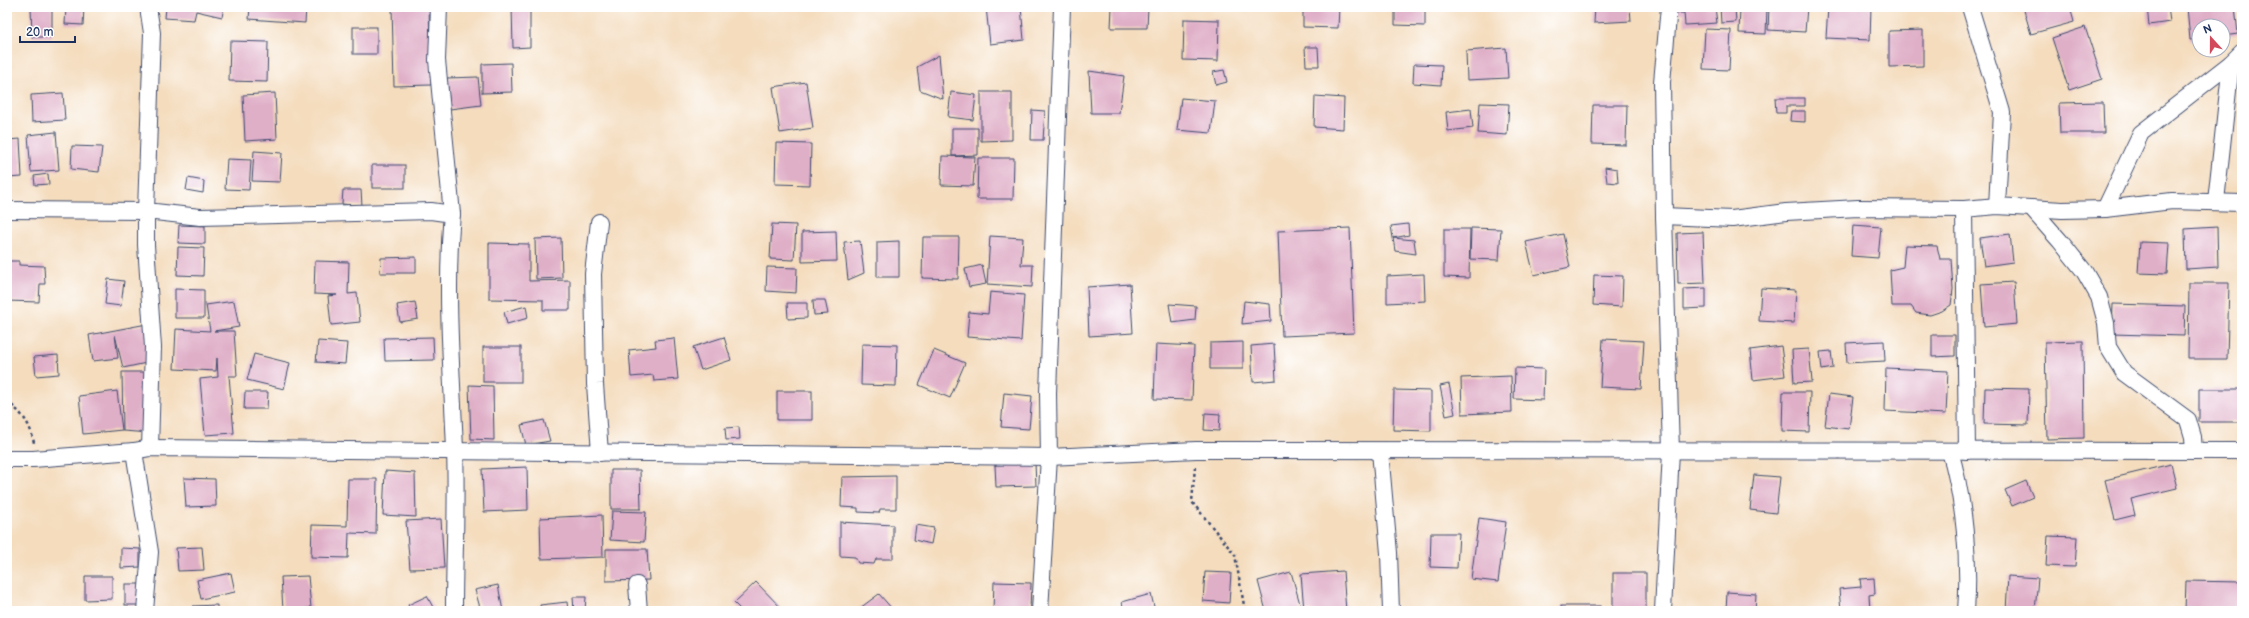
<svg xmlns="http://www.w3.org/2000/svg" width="2249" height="618" font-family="'Balsamiq Sans',sans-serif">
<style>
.building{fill:#dfaec7}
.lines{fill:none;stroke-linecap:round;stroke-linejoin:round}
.street-casing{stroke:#3c496c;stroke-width:18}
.path{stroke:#3c496c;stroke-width:2.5;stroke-dasharray:3 3;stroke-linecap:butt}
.street{stroke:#fff;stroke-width:16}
</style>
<rect width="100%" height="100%" fill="#fff"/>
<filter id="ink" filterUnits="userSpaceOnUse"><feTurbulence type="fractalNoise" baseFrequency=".025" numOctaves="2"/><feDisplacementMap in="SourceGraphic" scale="8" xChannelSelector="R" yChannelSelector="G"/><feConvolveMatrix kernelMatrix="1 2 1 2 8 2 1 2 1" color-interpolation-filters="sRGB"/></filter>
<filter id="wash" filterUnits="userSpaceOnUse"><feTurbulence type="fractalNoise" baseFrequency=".012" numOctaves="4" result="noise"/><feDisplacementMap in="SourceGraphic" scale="16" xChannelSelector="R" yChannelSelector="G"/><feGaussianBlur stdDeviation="0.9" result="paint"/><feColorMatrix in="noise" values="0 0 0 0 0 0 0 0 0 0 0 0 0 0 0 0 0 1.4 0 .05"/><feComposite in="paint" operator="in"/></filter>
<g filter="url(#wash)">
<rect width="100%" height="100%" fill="#f4dcbd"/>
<g id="blocks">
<g class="building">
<polygon points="31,7 52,7 52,37 32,37"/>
<polygon points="66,7 84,7 83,25 65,24"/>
<polygon points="166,7 224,7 222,17 196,11 194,20 165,18"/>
<polygon points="250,7 306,7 305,23 249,19"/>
<polygon points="392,7 429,7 431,85 394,86"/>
<polygon points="512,7 530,7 530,47 513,48"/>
<polygon points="986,7 1021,7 1024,40 990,44"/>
<polygon points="1112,7 1148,7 1147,28 1111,28"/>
<polygon points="1303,7 1339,7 1338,28 1303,27"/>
<polygon points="1395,7 1425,7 1425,26 1395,25"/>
<polygon points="1595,7 1630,7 1631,21 1594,23"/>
<polygon points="1677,7 1715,7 1717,23 1685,25 1684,13 1678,13"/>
<polygon points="1720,7 1735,7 1736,22 1721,23"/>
<polygon points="1740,7 1767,7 1766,34 1739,33"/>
<polygon points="1769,7 1807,7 1805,32 1768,30"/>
<polygon points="1828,7 1871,7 1870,40 1826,38"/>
<polygon points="2023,7 2070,7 2074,22 2031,34"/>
<polygon points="2147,7 2168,7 2170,22 2149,25"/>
<polygon points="2187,7 2235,7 2238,34 2223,36 2223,26 2199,26 2199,39 2190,40"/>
<polygon points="1184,19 1219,20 1218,61 1183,60"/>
<rect x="353" y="27" width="24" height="27"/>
<polygon points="2085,27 2102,79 2069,90 2052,38"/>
<polygon points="1705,29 1731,30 1729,70 1703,69"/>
<polygon points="1923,30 1923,66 1889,67 1889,31"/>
<polygon points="230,41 268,42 267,82 229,81"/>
<polygon points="1305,47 1318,47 1319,66 1306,66"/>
<polygon points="1506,48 1508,78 1467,80 1466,51"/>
<polygon points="939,55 943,99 920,90 917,67"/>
<polygon points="511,63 512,92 482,93 482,64"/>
<polygon points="1414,64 1442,65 1441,85 1413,83"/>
<polygon points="1224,70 1227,82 1216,85 1213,72"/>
<polygon points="1089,71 1124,76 1119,113 1091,113"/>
<polygon points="478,77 481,105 450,109 447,78"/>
<polygon points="806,82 813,128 780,133 773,87"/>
<polygon points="951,92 976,95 973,120 948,117"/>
<polygon points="981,92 1012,92 1012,140 981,141"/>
<polygon points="63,93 65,120 32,122 31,95"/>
<polygon points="275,93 277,139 245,141 243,95"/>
<polygon points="1315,96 1344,98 1343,129 1314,127"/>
<polygon points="1181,98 1215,101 1211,133 1177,130"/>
<polygon points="1775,98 1805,98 1805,106 1786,106 1786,113 1776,113"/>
<polygon points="2103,102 2104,133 2060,133 2059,103"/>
<polygon points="1480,103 1509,104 1507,135 1478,133"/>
<polygon points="1593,105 1627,105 1626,145 1592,144"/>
<polygon points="1471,109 1473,128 1448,131 1446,112"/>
<polygon points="1032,110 1045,111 1043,140 1031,140"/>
<polygon points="1791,111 1805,111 1805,122 1790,121"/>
<polygon points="952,128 978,128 978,155 952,156"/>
<polygon points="56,132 59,170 31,172 28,135"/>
<polygon points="20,139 22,177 7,178 7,140"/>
<polygon points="776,143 811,144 810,185 775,184"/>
<polygon points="72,146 102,147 99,172 71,169"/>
<polygon points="254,151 282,153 280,182 252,181"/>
<polygon points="942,156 975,157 973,186 941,185"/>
<polygon points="978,158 1014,158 1013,199 977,199"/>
<polygon points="227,159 251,160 249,190 225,189"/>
<rect x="372" y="165" width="33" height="23"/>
<polygon points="1605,167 1617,169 1618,183 1607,182"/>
<polygon points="48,174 49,184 35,185 34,176"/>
<polygon points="188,178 204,181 203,193 186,190"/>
<polygon points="343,190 361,190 362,206 342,204"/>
<polygon points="772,224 796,225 794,260 770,259"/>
<polygon points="1408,224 1409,235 1393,238 1391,226"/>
<polygon points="179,225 205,226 205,244 178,243"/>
<polygon points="1853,225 1881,227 1878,258 1851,256"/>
<polygon points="2217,227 2218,267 2186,269 2185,229"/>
<polygon points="1350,228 1354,333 1282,336 1278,231"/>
<polygon points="1471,228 1501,229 1499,260 1470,259"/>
<polygon points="1444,229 1470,229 1469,278 1444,277"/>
<polygon points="836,231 837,261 802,262 802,232"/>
<polygon points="1703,232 1705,283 1678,284 1677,233"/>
<polygon points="1563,234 1570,267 1534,275 1526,242"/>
<polygon points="2010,234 2013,262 1984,266 1980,238"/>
<polygon points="990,236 1023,238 1021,265 1033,265 1032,287 987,284"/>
<polygon points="923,237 959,237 958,279 922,278"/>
<polygon points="561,238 562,278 536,279 535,239"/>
<polygon points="1393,238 1414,240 1416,254 1395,251"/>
<polygon points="860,241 864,273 848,280 844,242"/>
<polygon points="899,241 899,277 877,277 877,242"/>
<polygon points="2140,242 2169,243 2167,274 2138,273"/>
<polygon points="489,243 529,244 529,281 570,280 570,310 543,310 543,300 489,299"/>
<polygon points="1905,245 1937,246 1940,259 1951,259 1953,289 1951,305 1942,311 1930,315 1916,313 1911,306 1892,306 1890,270 1903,267"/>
<polygon points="178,247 204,248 203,276 177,275"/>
<polygon points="416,257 416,273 380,273 381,258"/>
<polygon points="7,261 19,261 19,265 44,266 45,284 40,284 39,302 7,301"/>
<polygon points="315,261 349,262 348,294 357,293 360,322 331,325 328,296 337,295 314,294"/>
<polygon points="982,265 986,284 969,287 965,269"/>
<polygon points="767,267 797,268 796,293 766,291"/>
<polygon points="1424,274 1425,301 1387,303 1387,276"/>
<polygon points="1594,275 1623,276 1622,307 1593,305"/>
<polygon points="108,279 124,281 121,306 105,304"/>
<polygon points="2014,282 2017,324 1984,327 1981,284"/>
<polygon points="2189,283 2229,283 2227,359 2188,359"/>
<polygon points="1130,284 1133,333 1089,336 1087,287"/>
<polygon points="1706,288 1706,308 1684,309 1684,289"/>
<polygon points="1761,288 1796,290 1794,323 1759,321"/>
<polygon points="175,289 204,290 204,318 175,318"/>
<polygon points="990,292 1024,295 1021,341 967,337 969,312 988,314"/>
<polygon points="813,300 825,300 828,314 814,315"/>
<polygon points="234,301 239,327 214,331 234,331 237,376 229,376 234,433 205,435 200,379 218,377 217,358 216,371 174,369 176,329 210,331 206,305"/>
<polygon points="1244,301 1270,304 1271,321 1242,324"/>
<polygon points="415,302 418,319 400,322 397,305"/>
<polygon points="787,303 807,303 807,318 788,319"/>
<polygon points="1169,304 1196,306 1195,320 1172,323"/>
<polygon points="2113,304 2185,306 2184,336 2112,334"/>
<polygon points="526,306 528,318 507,324 504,312"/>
<polygon points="147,324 151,362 123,368 115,335 118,358 93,361 89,335"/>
<polygon points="1932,335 1955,335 1955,356 1932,357"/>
<polygon points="433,337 434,360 385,361 384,338"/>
<polygon points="724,337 731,360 701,370 693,347"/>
<polygon points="674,338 678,379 654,381 653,375 631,377 629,350 656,347 655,340"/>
<polygon points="1603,339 1644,341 1641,389 1600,387"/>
<polygon points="318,341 347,343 345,364 316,362"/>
<polygon points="1884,341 1885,361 1847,363 1846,343"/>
<polygon points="2083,341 2084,438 2047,439 2045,342"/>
<polygon points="1243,342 1243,369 1210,369 1210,343"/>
<polygon points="862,344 897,345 896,386 861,385"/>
<polygon points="1156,344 1194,346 1192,400 1154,399"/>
<polygon points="1274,344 1276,380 1253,382 1251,346"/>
<polygon points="1781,346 1785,376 1753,380 1750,350"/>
<rect x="483" y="347" width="38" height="35"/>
<polygon points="1809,349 1812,382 1794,383 1792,350"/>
<polygon points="934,350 965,363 950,398 919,385"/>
<polygon points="1831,351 1833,368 1822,370 1820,352"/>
<polygon points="254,354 290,363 284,389 247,380"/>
<polygon points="58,355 59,374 36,376 34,357"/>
<polygon points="1515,368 1544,369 1543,400 1514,399"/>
<polygon points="1886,368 1948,371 1946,414 1885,411"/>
<polygon points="122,372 148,372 149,433 123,431"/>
<polygon points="1511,376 1512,412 1462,414 1461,378"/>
<polygon points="1449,384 1455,414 1446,416 1440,386"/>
<polygon points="469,385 493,386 494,440 471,439"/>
<polygon points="1985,388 2029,389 2028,425 1984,424"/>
<polygon points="2199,389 2242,389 2242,416 2239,416 2239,422 2199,422"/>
<polygon points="1394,390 1431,391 1431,431 1393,430"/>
<polygon points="117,391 122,430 83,434 79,396"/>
<rect x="777" y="391" width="35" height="29"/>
<polygon points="245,392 268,392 267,409 244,409"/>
<polygon points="1783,392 1810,392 1809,432 1782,431"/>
<polygon points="1004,393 1032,396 1029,429 1001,427"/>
<polygon points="1829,394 1853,397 1849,429 1825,426"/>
<polygon points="1205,413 1220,414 1219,431 1204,430"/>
<polygon points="544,420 550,441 526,445 521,425"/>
<polygon points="739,427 740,439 726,440 725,428"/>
<polygon points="1035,463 1036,486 996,487 995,465"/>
<polygon points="2171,464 2177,488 2131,499 2135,515 2115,520 2105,480"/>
<polygon points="527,467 528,510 484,512 482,469"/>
<polygon points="611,470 640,470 641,509 611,509"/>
<polygon points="385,471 415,473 416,517 383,515"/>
<polygon points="1754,475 1780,477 1776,513 1750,510"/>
<polygon points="896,476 896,509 880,509 879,513 858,512 858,508 841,507 842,477"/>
<polygon points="184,478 215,479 216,506 186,507"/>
<polygon points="348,479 377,479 376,534 349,533 348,558 311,557 312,525 347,526"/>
<polygon points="2026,481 2033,497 2012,506 2005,490"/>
<polygon points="612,511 646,512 644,542 610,540"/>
<polygon points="602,515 603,557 541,559 540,518"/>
<polygon points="1479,518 1506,522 1498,582 1471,579"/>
<polygon points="441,519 444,568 410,569 406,521"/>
<polygon points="840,522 893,525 893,559 876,559 874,564 858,563 855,557 840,556"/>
<polygon points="916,525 934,528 931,544 914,540"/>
<polygon points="1431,533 1459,533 1457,568 1430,567"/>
<polygon points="2048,536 2077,537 2075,567 2046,566"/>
<polygon points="202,547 204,570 178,571 176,548"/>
<polygon points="121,548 140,549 140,567 121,568"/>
<polygon points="606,549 647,549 649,580 606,581"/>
<polygon points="1343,571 1346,611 1304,611 1301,574"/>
<polygon points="1205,572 1231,573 1229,603 1203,601"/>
<polygon points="1291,572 1302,611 1266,611 1258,581"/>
<polygon points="231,573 235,592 201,599 197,580"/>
<rect x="1613" y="573" width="33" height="38"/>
<polygon points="85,576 112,576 112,599 85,600"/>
<polygon points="308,576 311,608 283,610 281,577"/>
<polygon points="2008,576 2038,578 2035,611 2006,611"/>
<polygon points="1874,578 1875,594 1869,595 1870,611 1841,611 1839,589 1861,587 1860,579"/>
<polygon points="2186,581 2242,582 2242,611 2185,611"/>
<polygon points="756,582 784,611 742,611 734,603"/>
<polygon points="994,582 1031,583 1030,611 993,611"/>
<rect x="125" y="584" width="17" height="21"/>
<polygon points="498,585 503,611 481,611 475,590"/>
<polygon points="1727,592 1756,594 1755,611 1726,611"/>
<polygon points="879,594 894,611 856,611"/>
<polygon points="1151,594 1155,611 1124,611 1122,602"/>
<polygon points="427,596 435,611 411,611 408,605"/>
<polygon points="573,597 586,597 585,611 574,611"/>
<polygon points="567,602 568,611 541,611 540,605"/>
<polygon points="217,605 217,611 193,611 193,606"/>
<rect x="1561" y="606" width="39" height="5"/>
<polygon points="384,609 396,610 396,611 383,611"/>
</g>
</g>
</g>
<g filter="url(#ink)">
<use href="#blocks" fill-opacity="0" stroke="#3c496c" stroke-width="1"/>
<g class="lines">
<g class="street-casing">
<g id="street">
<path d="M148,7L152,33L146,211L200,217L431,211L452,214C445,292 452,372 455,450C457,503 454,558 454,611"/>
<polyline points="439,7 437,60 452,214"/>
<polyline points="1970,7 2002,112 1997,206"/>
<polyline points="2216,201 2231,63 2242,52"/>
<polyline points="2031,208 2060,241 2084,271 2099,297 2106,323 2108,347 2124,373 2188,420 2193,437 2194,451"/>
<polyline points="2105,209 2141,133 2231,63"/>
<polyline points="7,210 146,211 146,245 153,347 150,448"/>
<polyline points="1664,216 1732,219 1786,212 1858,208 1964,209"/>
<polyline points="599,222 593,274 595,384 600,453"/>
<polyline points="134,451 150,552 145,611"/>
<polyline points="1380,451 1389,553 1391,611"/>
<path d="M1950,451C1964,499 1970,561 1966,611"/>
<polyline points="1967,451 1964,209 1997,206 2062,210 2105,209 2172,201 2242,203"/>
<polyline points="7,459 33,459 134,451 150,448 1049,457 1196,450 2242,451"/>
<polyline points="637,585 639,611"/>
<polyline points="1040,611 1049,457 1048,393 1062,7"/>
<polyline points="1663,611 1671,451 1664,216 1662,82 1669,7"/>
</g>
</g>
<g class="path">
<path d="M7,401C22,414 30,422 34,443"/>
<polyline points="1195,467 1192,502 1235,555 1245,611"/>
</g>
<use href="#street" class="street"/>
</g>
</g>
<rect width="2249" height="618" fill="none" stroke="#fff" stroke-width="24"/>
<g transform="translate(2211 38) rotate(339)"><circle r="19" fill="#ffffff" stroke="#a4acbf"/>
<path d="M0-3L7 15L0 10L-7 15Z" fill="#d1495b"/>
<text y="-6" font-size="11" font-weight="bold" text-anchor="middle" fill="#1b2f5e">N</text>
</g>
<path d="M20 36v6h55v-6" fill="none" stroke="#1b2f5e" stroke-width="2"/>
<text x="26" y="36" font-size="12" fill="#1b2f5e" stroke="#ffffff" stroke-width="3" paint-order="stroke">20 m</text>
</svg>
